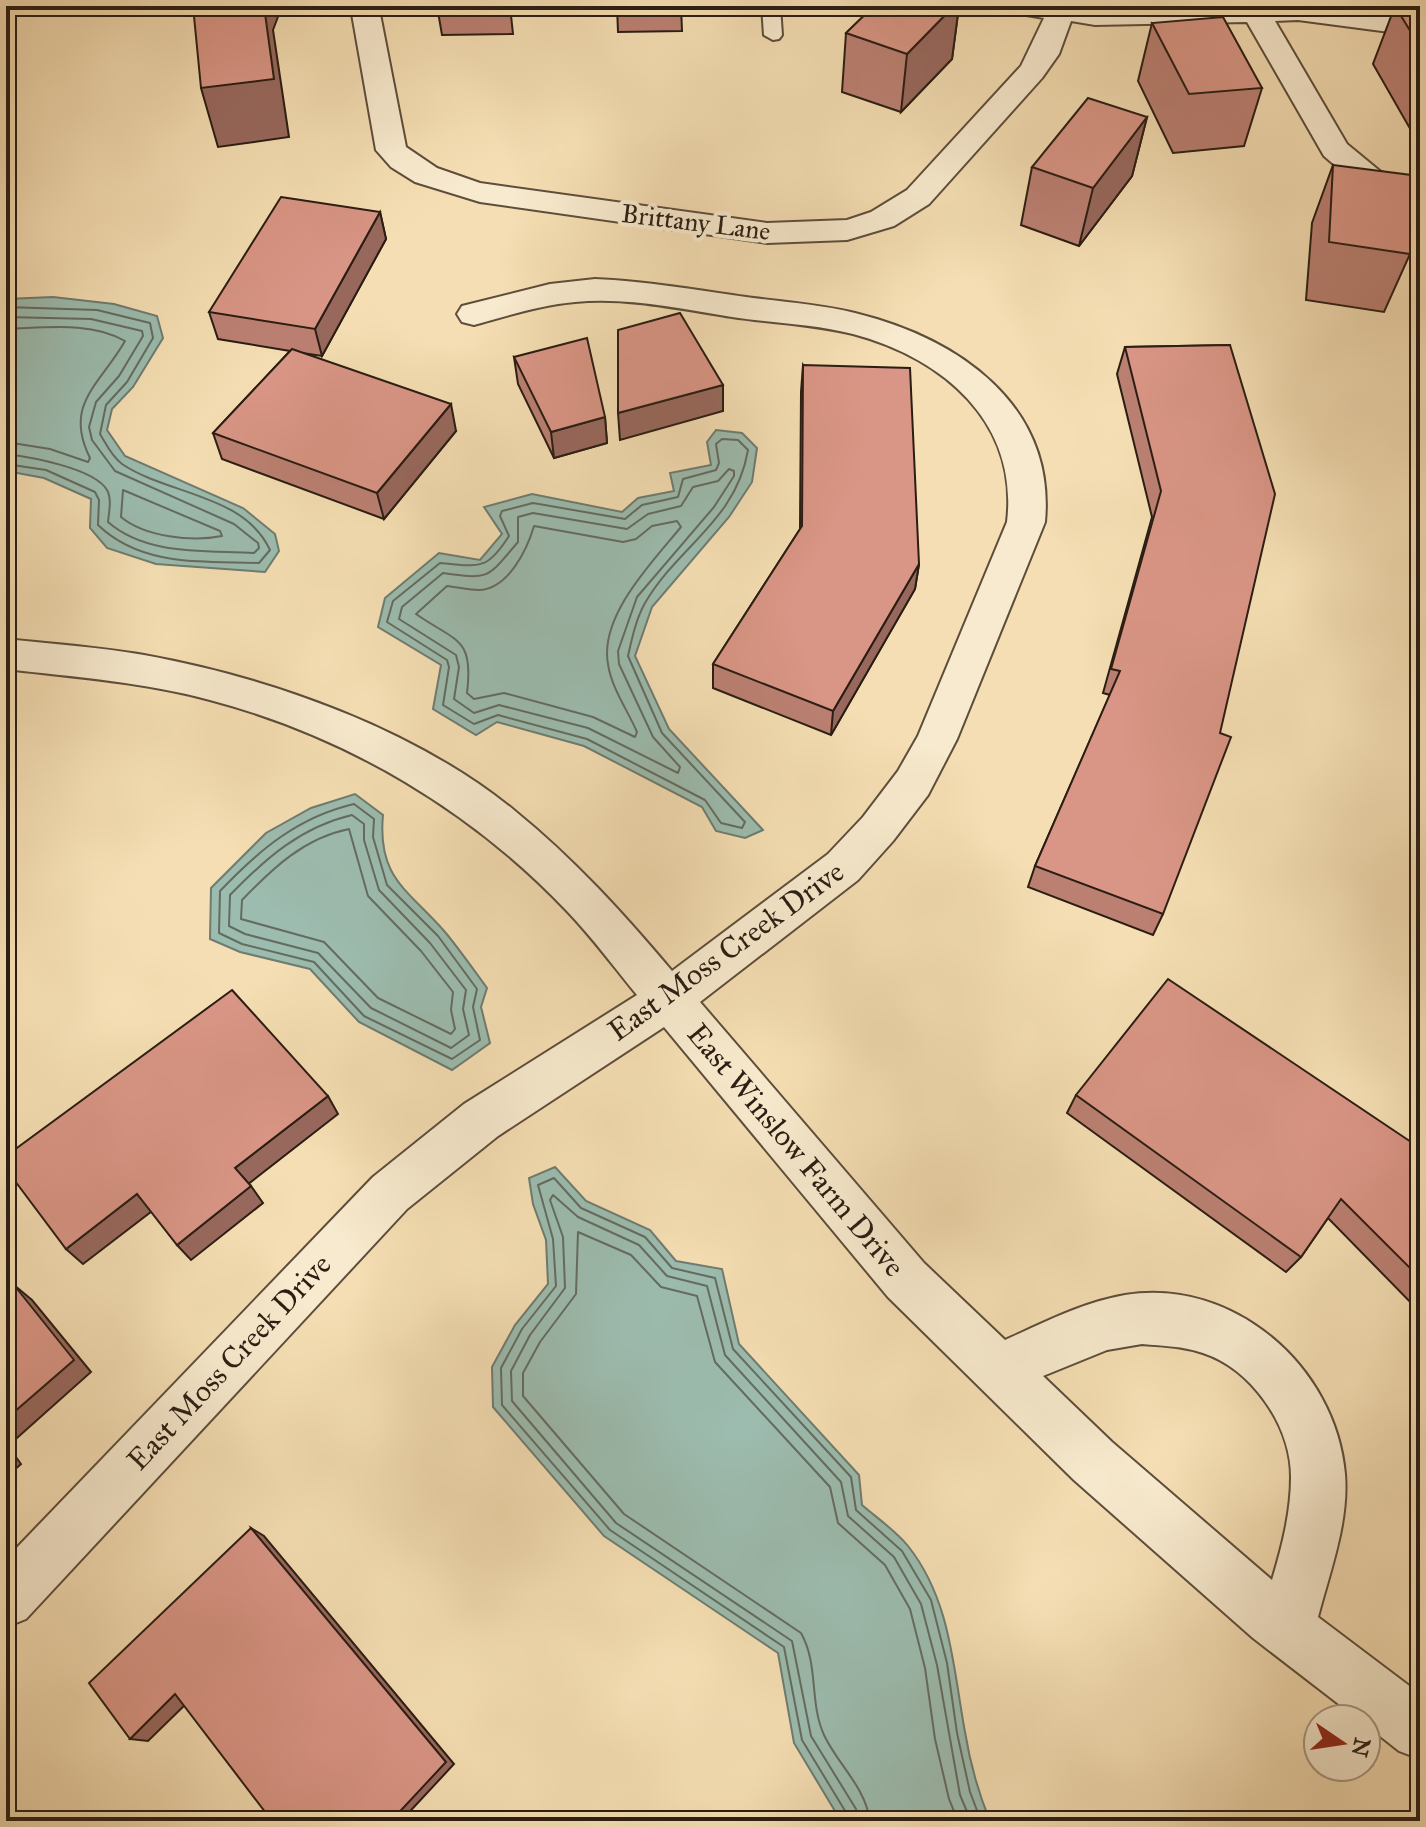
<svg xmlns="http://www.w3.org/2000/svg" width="1426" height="1827" font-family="'IM FELL Great Primer',serif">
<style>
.water{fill:#9cbcaf;stroke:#6e7c71;stroke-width:2}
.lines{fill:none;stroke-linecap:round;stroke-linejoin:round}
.shore{stroke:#636c61;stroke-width:2}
.service-casing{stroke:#5d4d3b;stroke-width:4}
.minor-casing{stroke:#5d4d3b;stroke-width:4}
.service{fill:#f8eace;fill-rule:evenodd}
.minor{fill:#f8eace;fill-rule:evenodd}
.wall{fill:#bb8072;stroke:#2a1d13;stroke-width:2}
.shaded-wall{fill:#98685d;stroke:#2a1d13;stroke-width:2}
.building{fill:#d99585;stroke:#2a1d13;stroke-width:2}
.labels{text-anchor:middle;stroke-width:8;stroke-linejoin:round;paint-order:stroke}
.far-street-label{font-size:26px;fill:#2a1d13;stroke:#f8eace}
.street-label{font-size:30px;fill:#2a1d13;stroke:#f8eace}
</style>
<rect width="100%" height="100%" fill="#f5deb3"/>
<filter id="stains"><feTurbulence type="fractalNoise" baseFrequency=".0025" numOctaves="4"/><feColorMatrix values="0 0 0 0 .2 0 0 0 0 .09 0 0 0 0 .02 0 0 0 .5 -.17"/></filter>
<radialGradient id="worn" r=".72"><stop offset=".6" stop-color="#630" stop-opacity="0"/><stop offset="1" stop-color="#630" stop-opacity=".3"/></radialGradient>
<g class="water">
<polygon points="53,297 114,304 157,316 163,338 133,387 112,409 107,430 125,456 243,508 275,534 279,551 265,572 156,564 107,548 90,528 91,499 44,478 6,471 6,299"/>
<polygon points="716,430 742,433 757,448 752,482 729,517 652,607 635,656 669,729 763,830 745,838 716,831 702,807 584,746 497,722 476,735 433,709 441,665 378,627 385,598 439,553 480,560 502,534 484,507 532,494 622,512 638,498 674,491 670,473 711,465 707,442"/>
<path d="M355,794L383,815C377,879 409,890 445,932C460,950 473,969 487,988L481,1007L490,1043L452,1070L359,1022L310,969L240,952L210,939L211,888L266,833L311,808Z"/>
<path d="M555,1167L586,1201L650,1230L676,1261L722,1269L739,1344L859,1475L862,1505C877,1518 896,1531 908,1546C951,1600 953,1668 965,1732C970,1763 978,1792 990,1821H841L794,1743L778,1653L604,1536L493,1407L492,1367L515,1325L548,1284L546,1240L533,1204L529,1178Z"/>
</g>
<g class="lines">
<g class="shore">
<path d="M6,307L97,310L150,323L153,338L127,382L106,405L100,434C106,444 112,457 122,464C168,495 244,494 270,550L259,563C202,561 142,567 98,525L99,500L95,492L46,470L6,464"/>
<path d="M6,317L91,319L142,331L143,336L119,376L96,402L89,427L92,440L115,471L234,524L258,543L259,548L254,553C205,550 147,556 108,522C109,512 112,499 107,490C94,468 30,457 6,454"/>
<path d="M6,329C44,328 91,321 125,341C100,385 63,404 90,458L88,462L50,449L6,442"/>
<path d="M722,439L738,440L748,450C736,521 679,545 645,603C636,619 632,638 628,656L662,733L745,822L742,828L721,823L705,800L587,739L498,715L474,724L443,705L449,667L447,660L387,622L393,601L440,563C479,566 486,572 509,536L500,516L502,511L533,503L625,519L642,505L678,497L683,479L716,470L719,463L716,444Z"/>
<path d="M729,469L734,471V476L714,507L637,597L618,651L619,664L653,737L680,767L678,773L588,728L499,705L474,713L454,699L459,667L456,655L399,619L402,607L443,573C491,580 487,578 518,542V517L533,513L627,529L648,514L681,506L693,487L718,481Z"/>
<path d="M123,490L220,531L222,536C192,542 145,537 121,517Z"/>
<path d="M677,521L681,527C653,561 599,616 608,664C611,687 628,711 637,732L635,737L593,717L504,693L474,699L467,693C474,637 456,642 416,614L447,586C457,587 469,590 479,590C508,589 527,550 534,526L623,542L636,539L652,526Z"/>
<path d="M354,804L374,819L373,837L387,885L438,936L477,989L473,1007L480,1040L452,1059L364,1016L314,962L242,944L219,933L220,891C259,850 298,817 354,804Z"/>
<path d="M352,815L364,824V840L379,890L430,943L466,990L463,1009L469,1035L451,1048L371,1008L318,953L245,934L229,926L230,895C266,858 301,827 352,815Z"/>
<path d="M349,829L368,896L421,951L453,992L451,1010L455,1029L451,1034L378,998L324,942L241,919L242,900C273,868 304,838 349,829Z"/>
<polyline points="848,1821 847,1814 802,1740 784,1647 610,1530 502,1405 501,1368 522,1329 556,1286 553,1239 538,1185 554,1178 581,1208 645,1237 672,1268 715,1278 733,1349 851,1477 856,1510 902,1551 931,1600 947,1663 957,1733 970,1792 981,1821"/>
<polyline points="858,1821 856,1809 811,1736 792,1641 616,1523 512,1401 511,1371 530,1335 565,1288 563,1237 550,1200 553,1195 578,1217 639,1245 667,1276 707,1286 725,1355 841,1482 848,1516 894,1557 921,1604 937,1665 960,1795 971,1821"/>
<path d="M870,1821C865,1786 838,1765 824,1735C809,1702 819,1665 801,1633L624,1514L523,1396V1373L540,1342L576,1294L578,1232L631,1255L661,1287L697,1296L715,1362L830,1487L838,1523L885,1565L910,1609L925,1668L935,1739L949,1799L958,1821"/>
</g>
<g class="service-casing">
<polygon id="service" points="762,6 780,6 782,35 779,39 773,40 764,35"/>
</g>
<g class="minor-casing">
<g id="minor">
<polygon points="354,6 382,6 380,14 406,147 437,168 480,183 767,223 847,220 871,212 907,190 1021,66 1044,18 1008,12 1004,6 1318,6 1420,18 1420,36 1298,20 1275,21 1347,144 1381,172 1420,186 1420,207 1359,186 1324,156 1247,22 1095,25 1071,21 1059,54 1042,78 929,204 894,226 847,240 767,243 480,202 415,182 391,167 376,150 352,14"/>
<path d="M595,279C646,281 696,290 746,297C782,302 819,304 855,313C957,338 1056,404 1045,522L957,739L928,795L893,841L858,880L700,1002L924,1263L1005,1340C1043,1323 1083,1302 1125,1295C1233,1277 1336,1367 1345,1474C1349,1522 1330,1571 1318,1617L1420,1694V1759L1399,1751L1366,1725V1719H1358L1253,1638L1074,1480L888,1297L664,1027L498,1136L407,1209L26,1619L6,1627V1559L373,1177L464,1104L637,995C614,967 592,937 567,911C470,809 346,736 210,700C144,682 74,677 6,669V639C52,644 99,647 144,655C271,678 415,729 515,811C574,859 623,913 672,971L828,854L863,817L898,771L918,736L1007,522C1019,422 943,358 853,334C814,324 772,323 732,317C680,309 628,297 575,302C541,305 507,316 474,325L462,322L457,314L462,306L550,284ZM1142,1344C1163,1346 1183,1346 1203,1353C1252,1369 1291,1426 1291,1477C1291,1512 1282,1547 1272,1580L1112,1442L1043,1376L1107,1350Z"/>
</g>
</g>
<use href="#service" class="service"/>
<use href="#minor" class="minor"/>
</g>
<g class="wall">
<polygon points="437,6 510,6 513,34 442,35"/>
<polygon points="617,6 681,6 682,31 618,32"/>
<polygon points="874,6 959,6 952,59 901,112 842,92 846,33"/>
<polygon points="1395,6 1420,6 1420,146 1373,64"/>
<polygon points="1152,23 1262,88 1244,146 1173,153 1138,81"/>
<polygon points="1147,117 1132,176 1079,246 1021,225 1032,167"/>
<polygon points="1333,165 1410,254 1384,312 1306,300 1312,223"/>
<polygon points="380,212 386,239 322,356 302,353 456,431 384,519 222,459 213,433 290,351 218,339 209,312"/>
<polygon points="1230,345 1163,914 1153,935 1028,887 1035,866 1110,695 1103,693 1152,517 1117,374 1125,347"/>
<polygon points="514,357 605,417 607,443 554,458 518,384"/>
<polygon points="803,365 919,564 915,589 831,735 713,688 713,664 800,529 801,392"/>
<polygon points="1076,1095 1420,1148 1420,1312 1328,1218 1301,1257 1286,1272 1067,1113"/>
</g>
<g class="shaded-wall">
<polygon points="264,6 282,6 273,30 289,137 218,147 201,88"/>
<polygon points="954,6 959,6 952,59 901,112 907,54"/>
<polygon points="1147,117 1132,176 1079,246 1093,188"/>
<polygon points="380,212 386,239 322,356 315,329"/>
<polygon points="723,385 723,411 620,440 618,413"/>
<polygon points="451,404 456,431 384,519 377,493"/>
<polygon points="605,417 607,443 554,458 551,432"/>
<polygon points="919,564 915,589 831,735 833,711"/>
<polygon points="328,1096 338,1114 247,1185 235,1168"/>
<polygon points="251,1186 263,1203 191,1260 177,1245"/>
<polygon points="137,1194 152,1211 83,1264 66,1249"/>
<polygon points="14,1285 32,1300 91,1372 8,1446 21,1464 6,1477 6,1419"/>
<polygon points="251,1528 264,1536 454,1764 401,1821 391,1821"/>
<polygon points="175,1694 192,1698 148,1741 130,1739"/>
</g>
<g class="building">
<polygon points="193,6 264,6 274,79 201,88"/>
<polygon points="874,6 954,6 907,54 846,33"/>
<polygon points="1395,6 1420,6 1420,47"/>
<polygon points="1223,17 1262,88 1189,94 1152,23"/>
<polygon points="1088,98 1147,117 1093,188 1032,167"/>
<polygon points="1333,165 1411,175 1410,254 1329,242"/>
<polygon points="281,197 380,212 315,329 209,312"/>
<polygon points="680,313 723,385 618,413 618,330"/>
<polygon points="587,338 605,417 551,432 514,357"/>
<polygon points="1230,345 1275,494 1220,733 1231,737 1163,914 1035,866 1120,671 1111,669 1161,491 1125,347"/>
<polygon points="292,349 451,404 377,493 213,433"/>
<polygon points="803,365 910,368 919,564 833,711 713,664 802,526"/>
<polygon points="1168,979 1420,1148 1420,1278 1341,1199 1301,1257 1076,1095"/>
<polygon points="232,990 328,1096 235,1168 251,1186 177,1245 137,1194 66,1249 6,1169 6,1156"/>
<polygon points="14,1285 74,1360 6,1419 6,1291"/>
<polygon points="251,1528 446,1762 391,1821 272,1821 175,1694 130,1739 89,1683"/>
</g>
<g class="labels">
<g class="far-street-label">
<text transform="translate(696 222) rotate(7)" y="9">Brittany Lane</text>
</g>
<g class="street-label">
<text transform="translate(726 951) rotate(-36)" y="10">East Moss Creek Drive</text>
<text transform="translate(796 1150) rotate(50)" y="10">East Winslow Farm Drive</text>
<text transform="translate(229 1362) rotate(-47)" y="10">East Moss Creek Drive</text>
</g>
</g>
<rect width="1426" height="1827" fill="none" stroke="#f5deb3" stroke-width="32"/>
<rect x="8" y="8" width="1410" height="1811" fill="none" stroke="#2a1d13" stroke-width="4"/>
<rect x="16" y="16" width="1394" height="1795" fill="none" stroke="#2a1d13" stroke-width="2"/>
<g transform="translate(1342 1743) rotate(103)"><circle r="38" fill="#f8eace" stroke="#a69883" stroke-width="2"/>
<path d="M0-6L14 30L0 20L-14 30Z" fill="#8f2418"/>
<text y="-12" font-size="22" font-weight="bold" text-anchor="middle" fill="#2a1d13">N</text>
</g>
<rect width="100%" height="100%" filter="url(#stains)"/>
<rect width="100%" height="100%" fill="url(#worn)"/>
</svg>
